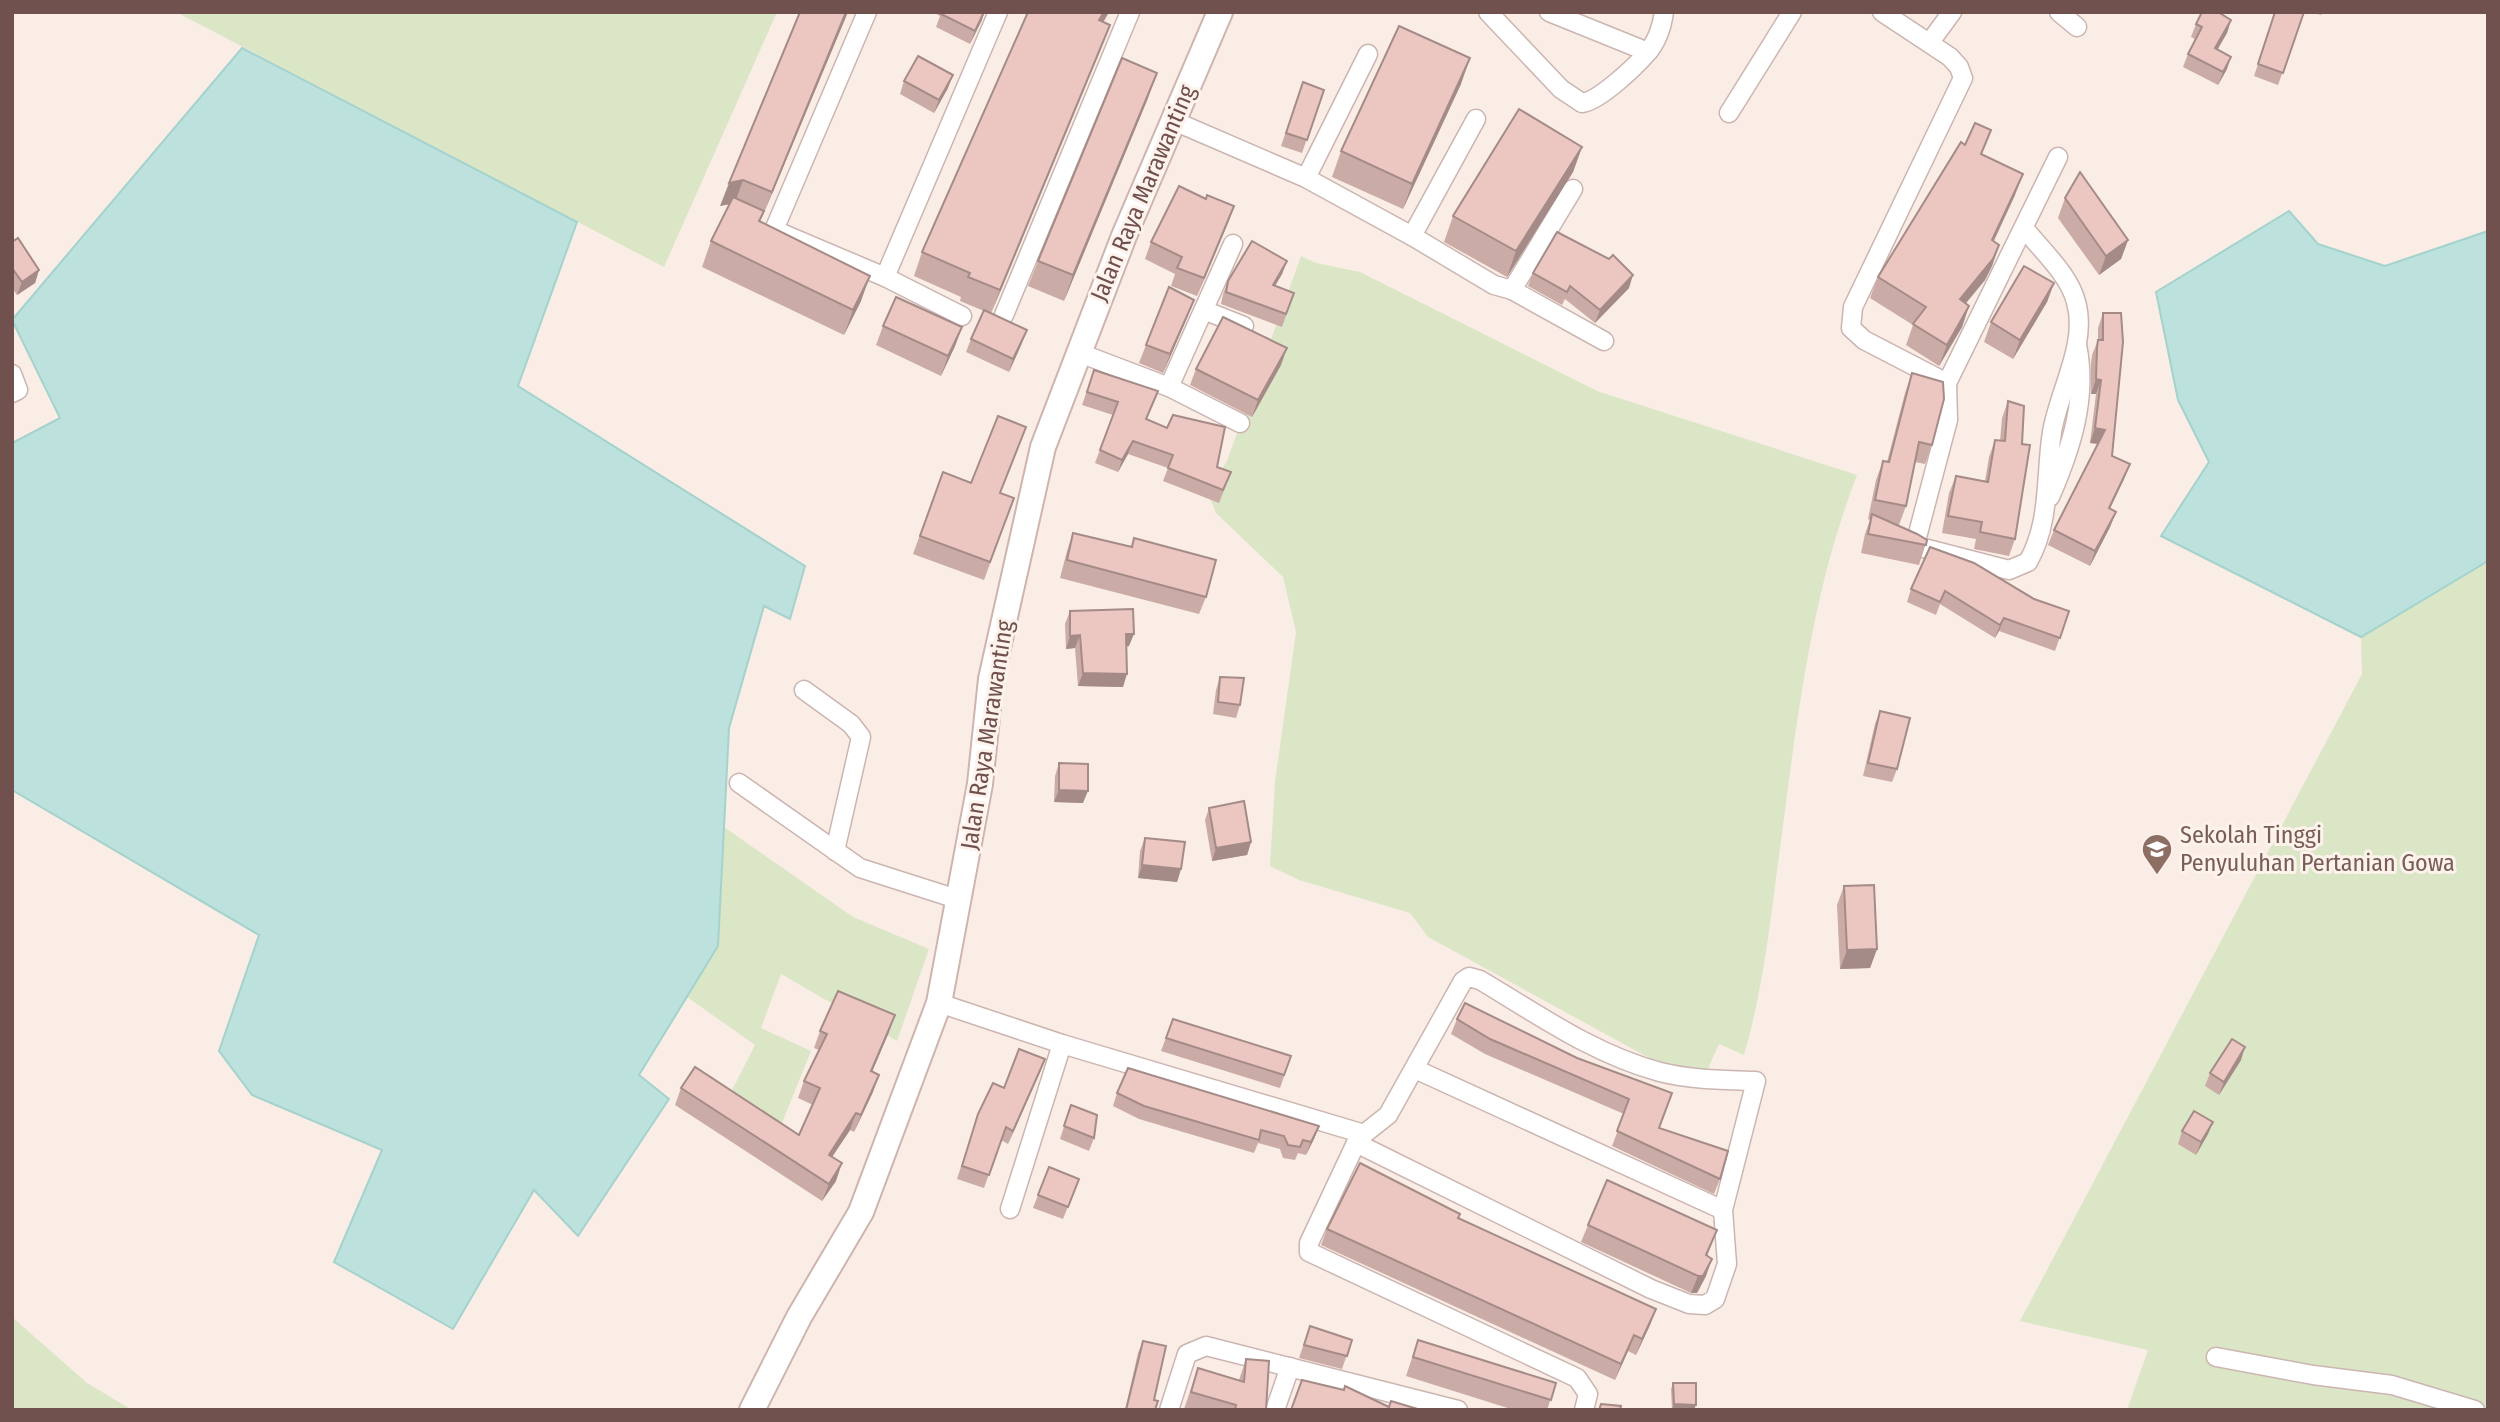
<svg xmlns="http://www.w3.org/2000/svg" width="2500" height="1422" font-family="'Fira Sans Condensed',sans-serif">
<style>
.green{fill:#dbe6c6}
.water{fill:#bde1dd;stroke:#a4d2cd;stroke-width:2}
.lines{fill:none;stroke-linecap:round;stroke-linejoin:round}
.street-casing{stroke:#ccb5b1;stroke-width:21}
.secondary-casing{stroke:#cfb4ae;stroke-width:28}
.street{stroke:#fff;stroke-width:18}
.secondary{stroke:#fff;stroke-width:24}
.wall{fill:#cbaba6}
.shaded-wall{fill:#a58b87}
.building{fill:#ecc7c1;stroke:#a58b87;stroke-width:2}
.labels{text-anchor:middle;stroke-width:6;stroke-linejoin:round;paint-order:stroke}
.street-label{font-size:24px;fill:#70514e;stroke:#fdf2ec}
.education-label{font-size:24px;fill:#785e54;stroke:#fdf2ec;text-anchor:start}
</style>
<rect width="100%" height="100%" fill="#faede6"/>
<g class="green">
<polygon points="176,12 777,12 664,267"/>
<path d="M1301,256L1316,263L1360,272L1597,391L1857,475C1810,596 1796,728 1779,856C1770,923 1763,990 1744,1055L1719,1044L1702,1082L1651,1059L1428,937L1410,913L1299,880L1270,866L1275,782L1296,632L1283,577L1216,513L1207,491L1227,461Z"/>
<polygon points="2488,561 2488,1410 2127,1410 2148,1350 2020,1321 2362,674 2361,637"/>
<polygon points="724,827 853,917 929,949 897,1041 781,974 761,1028 811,1051 780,1128 726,1102 755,1045 687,997 718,946"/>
<polygon points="12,1317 87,1383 132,1410 12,1410"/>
</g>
<g class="water">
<polygon points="242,48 577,222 518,386 805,566 790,619 764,606 729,728 718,946 639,1075 669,1099 578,1236 534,1190 453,1329 334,1262 382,1150 252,1095 219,1051 259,935 12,790 12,443 60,418 12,320"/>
<polygon points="2289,211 2318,244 2385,266 2488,231 2488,561 2361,637 2161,536 2209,462 2178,400 2156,292"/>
</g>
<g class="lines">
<g class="street-casing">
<g id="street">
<path d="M1488,12L1561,89L1582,103C1599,101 1635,67 1647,53C1657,42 1662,26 1664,12"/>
<polyline points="1549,12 1648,52"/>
<path d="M1882,12L1950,57L1959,67L1963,78L1853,307L1851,328L1864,340L1947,383L1948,420L1916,541L1920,547L2009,570L2028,562C2051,522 2045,476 2052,432C2059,390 2088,344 2076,302C2069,274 2041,250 2024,228"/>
<polyline points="2059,12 2077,27"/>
<polyline points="1930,42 1952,12"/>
<polyline points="1729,113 1792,12"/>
<polyline points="1174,121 1306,178 1412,236 1494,285 1512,290 1604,341"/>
<polyline points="1306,178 1368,54"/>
<polyline points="774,230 885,277 962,316"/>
<polyline points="774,230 867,12"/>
<polyline points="1412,236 1476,119"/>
<polyline points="885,277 998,12"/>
<polyline points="1512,290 1573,189"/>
<polyline points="1206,311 1244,326"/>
<polyline points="1004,315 1130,12"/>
<polyline points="1077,352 1169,387 1240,423"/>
<polyline points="12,374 18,390 12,393"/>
<polyline points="1947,383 2058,157"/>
<polyline points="1169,387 1233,244"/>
<path d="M2050,497C2071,449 2088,397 2077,345"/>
<polyline points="804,690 851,724 861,737 835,851"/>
<polyline points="739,783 860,868 960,900"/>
<path d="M939,1003L1062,1044L1364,1134L1388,1115L1463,981L1469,977L1480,980C1537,1014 1595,1055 1660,1072C1692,1080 1724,1080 1756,1081L1723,1210L1727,1264L1715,1299L1705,1305L1689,1304L1651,1289L1356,1143"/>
<polyline points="1415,1069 1723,1210"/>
<polyline points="1361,1137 1356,1143 1309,1243 1309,1252 1577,1378 1588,1394 1584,1410"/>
<polyline points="1010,1209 1062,1044"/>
<polyline points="2216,1357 2313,1375 2392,1385 2475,1410"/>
<polyline points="1169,1410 1187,1354 1206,1346 1458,1410"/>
<polyline points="1275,1410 1290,1367"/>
</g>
</g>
<g class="secondary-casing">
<polyline id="secondary" points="752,1410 799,1317 861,1212 939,1003 980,784 991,679 1043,447 1124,236 1220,12"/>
</g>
<use href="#street" class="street"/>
<use href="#secondary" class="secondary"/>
</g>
<g class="wall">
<polygon points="848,12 760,222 861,301 844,335 702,267 711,241 730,204 720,206"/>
<polygon points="933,12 985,12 970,44 936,27 940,16"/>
<polygon points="1028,12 1109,12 1103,22 1110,25 1101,48 991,313 1022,343 1009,372 966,352 971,339 984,311 960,301 961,297 914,276 922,252"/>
<polygon points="2275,12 2304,12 2278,85 2254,76"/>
<polygon points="2311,12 2322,12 2321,15"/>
<polygon points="2231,20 2227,33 2217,49 2227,69 2218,85 2183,67 2188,54 2195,39 2191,37 2196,24"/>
<polygon points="904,81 948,88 934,113 900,94"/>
<polygon points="1303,82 1324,90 1302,153 1281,146"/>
<polygon points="1461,84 1403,209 1332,177 1341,151"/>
<polygon points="1148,98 1064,301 1028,286 1038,261"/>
<polygon points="1582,147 1573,172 1507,277 1444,242 1453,216"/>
<polygon points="1982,155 2015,195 1994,241 1999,245 1992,266 1985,280 1966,303 1969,306 1962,327 1939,366 1906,345 1913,325 1870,298 1878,277"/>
<polygon points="2065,198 2128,240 2121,259 2099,275 2058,218"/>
<polygon points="1206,199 1234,206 1197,296 1171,286 1175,274 1145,259 1151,242"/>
<polygon points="12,242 39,270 35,283 17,295 12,288"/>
<polygon points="1287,261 1282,274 1275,286 1294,293 1282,327 1221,304 1223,294 1228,281"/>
<polygon points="1533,273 1629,288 1595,323 1565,299 1562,305 1528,286"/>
<polygon points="2054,283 2047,302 2013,359 1984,342 1991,322"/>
<polygon points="1194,300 1187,318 1163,373 1139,363 1146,345"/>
<polygon points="2103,313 2112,456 2124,479 2110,508 2116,512 2110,527 2090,566 2048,545 2054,530 2098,444 2090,443 2096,394 2091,394 2091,363 2092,355 2098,340 2098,328"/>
<polygon points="883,326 962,327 955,346 941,376 876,345"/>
<polygon points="1281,365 1252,417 1190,385 1196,369"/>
<polygon points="1094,370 1147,419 1217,467 1226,485 1219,503 1163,481 1168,468 1128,454 1118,472 1095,463 1113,415 1082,405"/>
<polygon points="1912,373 1932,445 1925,464 1915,462 1906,506 1899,525 1896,525 1927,540 1919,565 1861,553 1865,534 1870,520 1868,519 1876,480 1883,461 1887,462 1905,393"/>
<polygon points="2008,401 2015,539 2009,556 1974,549 1976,539 1942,533 1949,493 1956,476 1985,481 1989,457 1995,440 2000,441 2002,418"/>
<polygon points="943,472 1014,498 984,580 913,554"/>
<polygon points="1073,533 1131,547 1134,538 1206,597 1199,614 1060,578 1067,551"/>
<polygon points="1911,589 2034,599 2069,611 2055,651 1999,631 1995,638 1940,604 1936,615 1907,602"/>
<polygon points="1070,611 1129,646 1126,647 1123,687 1078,686 1075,648 1066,649 1065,624"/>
<polygon points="1220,677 1240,705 1236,718 1213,714 1216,690"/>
<polygon points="1880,711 1897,769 1892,782 1863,776 1875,724"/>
<polygon points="1059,763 1083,803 1054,802 1055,776"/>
<polygon points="1209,808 1251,842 1247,855 1212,861 1205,820"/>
<polygon points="1145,838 1181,869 1177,882 1138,878 1140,851"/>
<polygon points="1844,886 1877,949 1870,968 1840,969 1837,905"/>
<polygon points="1173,1019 1291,1056 1280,1088 1161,1051"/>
<polygon points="1457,1019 1577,1058 1672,1093 1659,1128 1720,1179 1714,1194 1612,1146 1624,1114 1485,1054 1451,1034"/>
<polygon points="820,1031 889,1032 872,1072 873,1092 854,1132 850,1130 832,1157 836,1181 822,1201 675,1105 681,1088 799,1135 813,1105 798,1098 804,1081 819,1050 814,1048"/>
<polygon points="1045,1059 1008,1144 1001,1140 984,1188 957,1179 978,1114 1004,1088"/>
<polygon points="2241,1060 2219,1095 2205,1086 2210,1073"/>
<polygon points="1117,1093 1319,1126 1314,1139 1306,1155 1298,1153 1295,1160 1283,1158 1280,1149 1258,1143 1254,1153 1139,1119 1113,1106"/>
<polygon points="1071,1105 1094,1138 1089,1151 1060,1139"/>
<polygon points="2213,1122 2208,1134 2196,1155 2178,1144 2182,1131"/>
<polygon points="1049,1167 1079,1179 1063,1219 1033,1208"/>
<polygon points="1459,1218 1656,1309 1650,1325 1636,1355 1628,1351 1615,1380 1321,1245 1327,1229"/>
<polygon points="1588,1225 1717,1230 1707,1256 1706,1276 1697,1293 1691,1293 1581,1242"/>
<polygon points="1310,1326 1352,1340 1342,1369 1299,1358"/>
<polygon points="1418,1340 1556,1383 1547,1410 1514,1410 1406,1376"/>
<polygon points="1143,1341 1154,1400 1155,1410 1125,1410 1138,1353"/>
<polygon points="1246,1359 1266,1410 1184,1409 1198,1368 1239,1380"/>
<polygon points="1673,1383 1694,1410 1672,1410 1671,1389"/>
</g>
<g class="shaded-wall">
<polygon points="846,12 848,12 763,215 772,192"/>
<polygon points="984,12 982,20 970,44 975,31"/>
<polygon points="1104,12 1109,12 1091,44 1099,20"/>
<polygon points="2231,20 2227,33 2211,61 2215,48"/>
<polygon points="1110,25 1101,48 991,314 1000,290"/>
<polygon points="2231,57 2227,69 2218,85 2223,72"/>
<polygon points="1470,58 1461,84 1403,209 1412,184"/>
<polygon points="1157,73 1148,98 1064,301 1073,275"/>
<polygon points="953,75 948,88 934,113 939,100"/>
<polygon points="1582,147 1573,172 1507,277 1516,251"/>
<polygon points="2023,174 2015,195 1984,261 1992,240"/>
<polygon points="743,180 735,203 720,206 729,183"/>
<polygon points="1234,206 1228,223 1197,296 1204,278"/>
<polygon points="2128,240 2121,259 2099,275 2106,256"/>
<polygon points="1999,245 1992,266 1985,280 1952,320 1960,299"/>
<polygon points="1287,261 1282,274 1268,298 1273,285"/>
<polygon points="39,270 35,283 17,295 22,282"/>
<polygon points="1633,275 1629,288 1595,323 1600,310"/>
<polygon points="870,276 861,301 844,335 853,310"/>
<polygon points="2054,283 2047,302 2013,359 2020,340"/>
<polygon points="1194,300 1187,318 1163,373 1170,354"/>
<polygon points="1969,306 1962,327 1939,366 1947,345"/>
<polygon points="962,327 955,346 941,376 948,356"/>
<polygon points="1027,330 1022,343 1009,372 1013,359"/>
<polygon points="1287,348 1281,365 1252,417 1258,400"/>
<polygon points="2096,379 2101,380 2096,394 2091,394"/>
<polygon points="2095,428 2105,430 2100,444 2090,443"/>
<polygon points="1133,441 1128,454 1118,472 1122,460"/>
<polygon points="2130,464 2124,479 2103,523 2109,508"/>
<polygon points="2116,512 2110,527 2090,566 2095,551"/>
<polygon points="2004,618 1999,631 1995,638 2000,625"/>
<polygon points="1126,634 1134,634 1129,646 1121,647"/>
<polygon points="1080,635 1075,648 1066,649 1070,636"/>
<polygon points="1083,673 1127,674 1123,687 1078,686"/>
<polygon points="1059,790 1088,791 1083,803 1054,802"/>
<polygon points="1251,842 1247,855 1212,861 1216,848"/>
<polygon points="1142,865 1181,869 1177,882 1138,878"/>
<polygon points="1877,949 1870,968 1840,969 1847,950"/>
<polygon points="895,1015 889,1032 865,1088 871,1071"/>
<polygon points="2245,1047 2241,1060 2219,1095 2224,1082"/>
<polygon points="1045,1059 1040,1072 1008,1144 1013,1131"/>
<polygon points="879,1075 873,1092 854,1132 861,1115"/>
<polygon points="856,1113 850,1130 822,1172 829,1155"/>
<polygon points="2213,1122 2208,1134 2196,1155 2201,1142"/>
<polygon points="1319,1126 1314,1139 1306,1155 1311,1142"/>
<polygon points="842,1163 836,1181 822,1201 829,1184"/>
<polygon points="1712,1259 1706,1276 1697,1293 1691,1293 1698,1276"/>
<polygon points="1656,1309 1650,1325 1636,1355 1642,1339"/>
<polygon points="1634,1335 1628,1351 1615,1380 1621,1364"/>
<polygon points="1674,1404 1696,1405 1694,1410 1672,1410"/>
</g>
<g class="building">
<polygon points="800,12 846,12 772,192 743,180 729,183"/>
<polygon points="942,12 984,12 975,31 941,14"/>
<polygon points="1028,12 1104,12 1099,20 1110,25 1000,290 968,277 970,273 922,252"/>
<polygon points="2202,12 2218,12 2231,20 2215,48 2231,57 2223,72 2188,54 2202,27 2196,24"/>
<polygon points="2275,12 2304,12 2283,73 2258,64"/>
<polygon points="1399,26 1470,58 1412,184 1341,151"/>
<polygon points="918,56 953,75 939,100 904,81"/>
<polygon points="1122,58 1157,73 1073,275 1038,261"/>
<polygon points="1303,82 1324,90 1307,140 1286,133"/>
<polygon points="1519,109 1582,147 1516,251 1453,216"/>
<polygon points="1975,123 1991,130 1981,154 2023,174 1992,240 1999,245 1993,259 1960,299 1969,306 1947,345 1913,324 1926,307 1878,277 1961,142 1965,145"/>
<polygon points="2080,172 2128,240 2106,256 2065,198"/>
<polygon points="1179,186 1206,199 1207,195 1234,206 1204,278 1177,268 1182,257 1151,242"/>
<polygon points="733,197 764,211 759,221 870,276 853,310 711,241"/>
<polygon points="1557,232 1609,259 1613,255 1633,275 1600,310 1570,286 1567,292 1533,273"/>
<polygon points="18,238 39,270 22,282 12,268 12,242"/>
<polygon points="1252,241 1287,261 1273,285 1294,293 1286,314 1226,292 1228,281"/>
<polygon points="2024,266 2054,283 2020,340 1991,322"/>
<polygon points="1169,287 1194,300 1170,354 1146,345"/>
<polygon points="896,297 962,327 948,356 883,326"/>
<polygon points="984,310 1027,330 1013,359 971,339"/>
<polygon points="2103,313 2121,313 2123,342 2112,456 2130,464 2109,508 2116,512 2095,551 2054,530 2105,430 2095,428 2101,380 2096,379 2097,348 2098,340 2103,340"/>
<polygon points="1223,317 1287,348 1258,400 1196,369"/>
<polygon points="1094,370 1158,391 1146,419 1167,428 1173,415 1225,427 1217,467 1231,472 1223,490 1168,468 1173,455 1133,441 1122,460 1100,450 1118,402 1087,392"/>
<polygon points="1912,373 1943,382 1944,399 1932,445 1919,442 1906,506 1875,500 1883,461 1889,462"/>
<polygon points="2008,401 2024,406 2022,444 2030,445 2015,539 1980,532 1982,522 1948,516 1956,476 1988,482 1995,440 2005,441"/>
<polygon points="998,416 1026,427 1000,493 1014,498 990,562 920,536 943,472 971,483"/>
<polygon points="1872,514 1917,534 1927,540 1926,545 1868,534"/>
<polygon points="1073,533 1132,547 1134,538 1216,560 1206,597 1067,560"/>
<polygon points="1930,547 1974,563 2034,599 2069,611 2060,638 2004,618 2000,625 1945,591 1940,602 1911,589"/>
<polygon points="1133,609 1134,634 1126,634 1127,674 1083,673 1080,635 1070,636 1070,611"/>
<polygon points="1220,677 1244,678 1240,705 1218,702"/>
<polygon points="1880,711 1910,718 1897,769 1868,763"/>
<polygon points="1059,763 1088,764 1088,791 1059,790"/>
<polygon points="1244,801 1251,842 1216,848 1209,808"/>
<polygon points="1145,838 1185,842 1181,869 1142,865"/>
<polygon points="1874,885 1877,949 1847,950 1844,886"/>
<polygon points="838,991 895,1015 871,1071 879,1075 861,1115 856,1113 829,1155 842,1163 829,1184 681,1088 695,1067 799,1135 820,1088 804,1081 827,1034 820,1031"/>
<polygon points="1465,1003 1577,1058 1672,1093 1659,1128 1728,1151 1720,1179 1617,1131 1629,1099 1490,1039 1457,1019"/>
<polygon points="1173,1019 1291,1056 1284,1075 1166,1038"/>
<polygon points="2232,1039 2245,1047 2224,1082 2210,1073"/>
<polygon points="1019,1049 1045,1059 1013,1131 1006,1127 989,1175 962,1166 978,1114 993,1083 1004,1088"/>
<polygon points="1128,1068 1319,1126 1311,1142 1303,1140 1300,1147 1288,1145 1284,1136 1261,1130 1259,1140 1144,1106 1117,1093"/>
<polygon points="1071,1105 1097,1115 1094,1138 1064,1126"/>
<polygon points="2194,1111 2213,1122 2201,1142 2182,1131"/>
<polygon points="1360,1163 1460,1214 1458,1218 1656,1309 1642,1339 1634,1335 1621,1364 1327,1229"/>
<polygon points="1049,1167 1079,1179 1068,1207 1038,1195"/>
<polygon points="1607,1180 1717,1230 1706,1255 1712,1259 1703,1276 1698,1276 1588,1225"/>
<polygon points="1310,1326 1352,1340 1347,1356 1304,1345"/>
<polygon points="1418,1340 1556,1383 1551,1400 1413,1357"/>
<polygon points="1143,1341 1166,1346 1154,1400 1158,1401 1155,1410 1126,1410"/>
<polygon points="1246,1359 1269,1361 1266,1410 1235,1410 1236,1405 1191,1392 1198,1368 1244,1382"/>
<polygon points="1302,1380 1344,1390 1345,1386 1389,1407 1391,1401 1421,1410 1291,1410"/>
<polygon points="1673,1383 1696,1383 1696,1405 1674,1404"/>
<polygon points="1601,1404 1621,1406 1620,1410 1599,1410"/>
</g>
<defs>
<g id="university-pin" transform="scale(1.575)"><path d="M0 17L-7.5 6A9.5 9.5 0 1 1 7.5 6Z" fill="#8d6e63" stroke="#fdf2ec"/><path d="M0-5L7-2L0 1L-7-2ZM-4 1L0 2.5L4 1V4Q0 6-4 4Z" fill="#fff"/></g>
</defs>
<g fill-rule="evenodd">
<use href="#university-pin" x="2157" y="849"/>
</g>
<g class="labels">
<g class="street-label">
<text transform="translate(1143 193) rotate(-67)" y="8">Jalan Raya Marawanting</text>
<text transform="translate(987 735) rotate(-81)" y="8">Jalan Raya Marawanting</text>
</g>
<g class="education-label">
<text x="2180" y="843">Sekolah Tinggi<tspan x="2180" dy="28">Penyuluhan Pertanian Gowa</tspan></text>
</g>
</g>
<rect width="2500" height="1422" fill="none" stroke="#70514e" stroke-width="28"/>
</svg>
